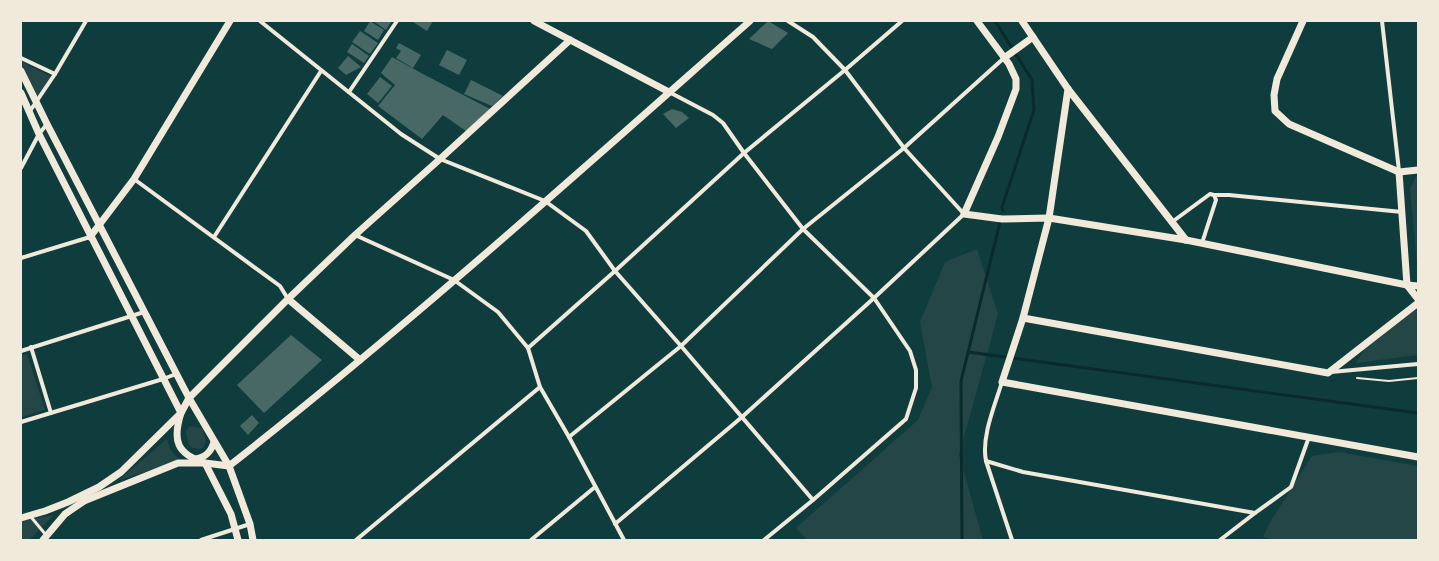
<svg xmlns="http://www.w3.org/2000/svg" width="1439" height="561" font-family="'Fira Sans Condensed',sans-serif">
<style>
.green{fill:#244646}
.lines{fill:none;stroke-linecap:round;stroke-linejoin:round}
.stream{stroke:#0a2a2b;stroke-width:3}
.building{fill:#486865}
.path{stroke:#f1e9da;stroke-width:2}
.service{stroke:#f1e9da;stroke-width:3}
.minor{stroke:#f1e9da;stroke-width:4}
.tertiary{stroke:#f1e9da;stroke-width:7}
</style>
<rect width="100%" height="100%" fill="#0f3d3e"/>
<g class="green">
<polygon points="21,61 51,77 36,100 21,64"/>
<polygon points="1418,175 1418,273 1410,189 1415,178"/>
<polygon points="977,249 998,314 959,455 983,540 807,540 796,528 918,420 932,387 920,322 945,262"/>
<polygon points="1418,307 1418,355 1356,363 1365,348"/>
<polygon points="27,354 45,410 21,417 21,356"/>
<path d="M190,426L202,428L206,441L203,448C188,451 188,443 186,431Z"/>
<polygon points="167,439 170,449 180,461 119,480"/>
<polygon points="1339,452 1418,466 1418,540 1276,540 1263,537 1272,519 1312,456"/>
<polygon points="54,515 29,540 21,540 21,521"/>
</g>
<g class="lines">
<g class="stream">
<polyline points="995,21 1032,80 1034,110 1002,207 1003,211"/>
<polyline points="968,352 1418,413"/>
<polyline points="962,540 961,381 1000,222"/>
</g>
</g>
<g class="building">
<polygon points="370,21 384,30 378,40 364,31"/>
<polygon points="373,21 389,21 391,22 386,30"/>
<polygon points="414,21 433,21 427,31 413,22"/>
<polygon points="768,21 788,33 772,49 749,39"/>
<polygon points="360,31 378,43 370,54 352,42"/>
<polygon points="399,43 421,55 413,68 396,58 401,51 396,48"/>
<polygon points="352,44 369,56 364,63 347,52"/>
<polygon points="447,50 467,60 459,75 439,65"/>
<polygon points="348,56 361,67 346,75 338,68"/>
<polygon points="392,57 423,74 490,109 466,131 443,115 422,139 378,106 395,85 381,73"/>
<polygon points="380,77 392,86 378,103 367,94"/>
<polygon points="471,80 503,96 492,106 464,94"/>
<polygon points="672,109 682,112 689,118 676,128 663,114"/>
<polygon points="291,335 322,360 264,413 237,385"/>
<polygon points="252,415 259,423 248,435 240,426"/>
</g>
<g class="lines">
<polyline class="path" points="1357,378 1389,381 1418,378"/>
<polyline class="service" points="31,517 46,535"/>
<g class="minor">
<polyline points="260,21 401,134 440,159 545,201 586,231 615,271 681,346 813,500"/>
<polyline points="1382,21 1399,171"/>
<polyline points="21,58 55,74"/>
<polyline points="349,92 397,21"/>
<polyline points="669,92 713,115 723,123 744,153 803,229 874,298 910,351 916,370 916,388 906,419 813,500 764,540"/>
<polyline points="30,111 55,74 86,21"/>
<polyline points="21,168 39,134 47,124"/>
<polyline points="134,179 280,286 288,299"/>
<polyline points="1214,195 1229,195 1402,212"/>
<polyline points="1172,222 1210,194 1214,195 1216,200 1202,243"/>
<polyline points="355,235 454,280 498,312 528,348 540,387 569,437 624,540"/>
<polyline points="214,237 321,71"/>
<polyline points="21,258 90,237"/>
<polyline points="31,347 51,413"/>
<polyline points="528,348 615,271 744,153 845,70 902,21"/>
<polyline points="21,351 144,312"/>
<polyline points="1331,372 1418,364"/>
<path d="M1002,382C995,405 981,437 986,461L1012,540"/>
<polyline points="21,422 163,379 176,374"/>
<polyline points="569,437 681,346 803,229 904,148 1004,58"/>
<polyline points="986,461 1023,472 1255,513"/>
<polyline points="615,524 742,417 874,298 964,214 904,148 845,70 813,37 788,21"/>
<polyline points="201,540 250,524"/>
<polyline points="356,540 540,387"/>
<polyline points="531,540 595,487"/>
<polyline points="1220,540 1255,513 1291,487 1309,437"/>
</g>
<g class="tertiary">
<polyline points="534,21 669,92"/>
<polyline points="977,21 1009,64 1016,79 1016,89 998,137 964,214 1002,219 1049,218 1186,240 1407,285 1418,286"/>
<polyline points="1022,21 1068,89 1186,240"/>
<polyline points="1303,21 1277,79 1274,95 1275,111 1289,124 1399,172 1418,170"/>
<polyline points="1004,58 1033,37"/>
<polyline points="21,71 47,124 189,398 229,466 250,524 253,540"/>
<polyline points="1068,89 1049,218 1023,318 1002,382 1418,457"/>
<path d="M21,93L39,134L181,413C172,441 177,454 205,463L231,514L238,540"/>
<polyline points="1399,172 1407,285 1418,299"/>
<polyline points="90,237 134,179 230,21"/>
<polyline points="288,299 360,360"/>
<polyline points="1023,318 1328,373 1418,303"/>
<path d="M196,459C206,457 211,452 214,442"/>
<polyline points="21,518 45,511 68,502 99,487 121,472 181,413 189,398 288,299 355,235 440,159 570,40"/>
<path d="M43,540L65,514L84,501L178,463H205L229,466C409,325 579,172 750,21"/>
</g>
</g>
<rect width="1439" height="561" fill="none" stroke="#f1e9da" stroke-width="44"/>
</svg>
